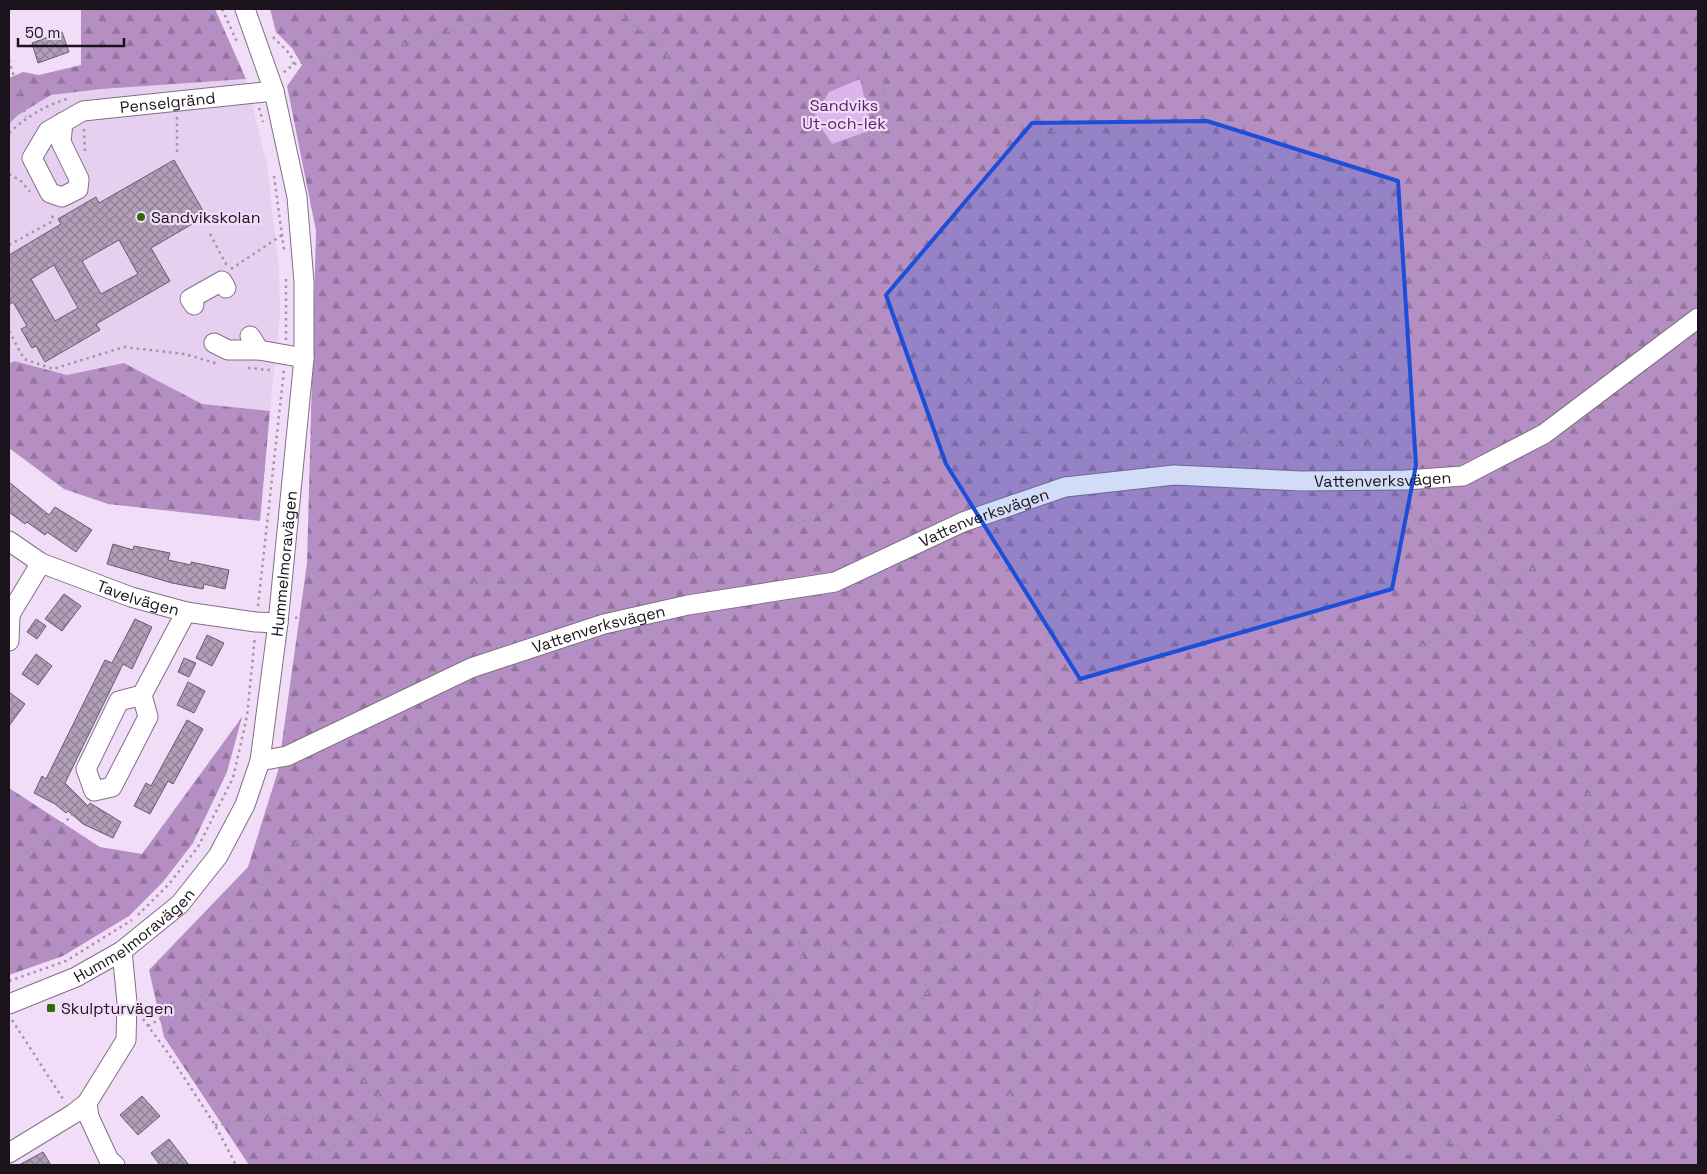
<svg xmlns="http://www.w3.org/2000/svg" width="1707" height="1174" font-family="'Space Grotesk',sans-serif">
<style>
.built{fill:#e7cff0}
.forest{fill:url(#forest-firs)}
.green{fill:#dcb5eb}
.building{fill:url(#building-cross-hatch);stroke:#6b5a71;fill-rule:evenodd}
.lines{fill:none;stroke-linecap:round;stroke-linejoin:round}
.minor-casing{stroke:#806f87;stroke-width:21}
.path{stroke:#a394a9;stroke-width:2.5;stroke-dasharray:2.5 4;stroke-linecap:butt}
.minor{stroke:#fff;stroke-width:19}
.marked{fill:#1d4ed8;fill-opacity:0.2;stroke:#1d4ed8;stroke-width:4;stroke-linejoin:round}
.poi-dot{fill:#2d6c00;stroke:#f1ddf8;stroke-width:2}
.labels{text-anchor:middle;stroke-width:4.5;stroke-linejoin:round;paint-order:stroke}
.street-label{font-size:16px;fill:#1a131c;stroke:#f1ddf8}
.park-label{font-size:16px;fill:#562565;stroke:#f1ddf8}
.poi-label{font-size:16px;fill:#1a131c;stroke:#f1ddf8;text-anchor:start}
</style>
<defs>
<pattern id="forest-firs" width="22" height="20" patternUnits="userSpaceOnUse" patternTransform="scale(1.25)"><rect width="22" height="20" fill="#b58fc3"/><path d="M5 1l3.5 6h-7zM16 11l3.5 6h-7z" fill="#92749e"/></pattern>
<pattern id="building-cross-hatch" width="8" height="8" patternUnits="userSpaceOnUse" patternTransform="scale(1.25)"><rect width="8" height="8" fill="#b19fb8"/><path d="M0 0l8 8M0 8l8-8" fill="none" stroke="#8f8095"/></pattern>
</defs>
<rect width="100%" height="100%" fill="#f1ddf8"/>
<polygon class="built" points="246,79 267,166 279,268 280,313 270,411 202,404 124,363 67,375 14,361 9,364 9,124 18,115 51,95 102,89"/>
<g class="forest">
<polygon points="81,9 215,9 246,79 102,89 51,95 18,115 9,124 9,78 23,72 39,75 81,65"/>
<polygon points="270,9 1698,9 1698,1165 249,1165 164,1037 149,970 248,867 278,771 307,563 316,231 287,86 302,65 292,48 276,32"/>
<polygon points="14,361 67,375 124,363 202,404 270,411 260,521 108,504 64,489 9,448 9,364"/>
<polygon points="242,717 227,772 193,843 163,882 129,916 63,956 9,975 9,788 100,847 142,854"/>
</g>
<polygon class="green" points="860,79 872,130 832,144 814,117 829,92"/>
<g class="building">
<polygon points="62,32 69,52 38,63 32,43"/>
<path d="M174,160L206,216L151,248L170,281L96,324L100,330L45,362L36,346L32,348L21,329L27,326L13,302L9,305V255L61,224L58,219L96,197L99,203ZM119,240L138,274L101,294L82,261ZM54,265L78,308L55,321L31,279Z"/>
<polygon points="9,482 49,515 55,507 92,530 76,552 47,532 45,535 27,522 25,524 9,512"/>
<polygon points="113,544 133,550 134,546 170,553 168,560 191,565 191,562 229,570 225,589 204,584 203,589 172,583 107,564"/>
<polygon points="64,594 81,606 62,631 45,619"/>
<polygon points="36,619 46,626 37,639 27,632"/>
<polygon points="135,619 152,627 132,669 123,664 65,783 88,806 90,803 121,822 113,838 83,824 68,811 66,813 55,804 34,793 42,776 46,779 105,660 112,663"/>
<polygon points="207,635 224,643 212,666 196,658"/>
<polygon points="36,654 52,666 38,685 22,674"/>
<polygon points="184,658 196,663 189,677 178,672"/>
<polygon points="188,682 205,691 194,713 177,705"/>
<polygon points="9,692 25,704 9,726"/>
<polygon points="187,720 203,729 173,784 168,781 150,814 134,806 146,783 151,786"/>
<polygon points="142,1096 160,1116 138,1135 120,1115"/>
<polygon points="169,1139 189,1165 160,1165 151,1153"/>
<polygon points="43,1152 51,1165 19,1165"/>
</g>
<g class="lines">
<g class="minor-casing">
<g id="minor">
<path id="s1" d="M63,122L61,142L79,179L78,189L62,197L50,193L32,158L48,131L83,111L274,91"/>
<polyline points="194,305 190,299 222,281 226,288"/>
<polyline points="250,336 259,350 304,358"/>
<polyline points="214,343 228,350 259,350"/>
<path id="s2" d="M9,541L41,563L131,597L186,612L256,622L278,623"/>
<polyline points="9,616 41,563"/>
<polyline points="9,641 10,615"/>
<polyline points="142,695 148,717 112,787 94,791 86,769 119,701 142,695 186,612"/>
<path id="s3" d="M260,761L287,756L471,668L604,624L688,605L835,582L963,522L1065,487L1174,475L1301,481L1405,480L1463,476L1544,434L1698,318"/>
<path id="s4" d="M9,1004L76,977L122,951L180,904L218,856L245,805L260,761L278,623L304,358V282L297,197L274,91L245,9"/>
<polyline points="87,1103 89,1117 109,1160 115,1165"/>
<polyline points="9,1153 73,1114 87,1103 126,1040 127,1002 122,951"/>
</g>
</g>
<g class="path">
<polyline points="222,9 238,44"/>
<polyline points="612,9 650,37 692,84 718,125 752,154 794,163 839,153 883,131 919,118 969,125 1021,125 1083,137 1135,137 1245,165 1290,189 1344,200 1386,202 1432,212 1520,205 1569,223 1614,279"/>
<polyline points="880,9 884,104 883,131 900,204 980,278 1021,355 1022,428 1062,455 1240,448 1305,407 1437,261 1504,243 1615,279 1698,293"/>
<polyline points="273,37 290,54 294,64 283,73"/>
<polyline points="335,55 347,9"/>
<polyline points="9,60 26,117"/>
<polyline points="294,64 412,43 495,15 526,9"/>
<polyline points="259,108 263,122"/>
<polyline points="177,117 177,153"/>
<polyline points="718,125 725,187 761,226 808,250 837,299 880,346 919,360 1020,406"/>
<polyline points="84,129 85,151"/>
<path d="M9,133C27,116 46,105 70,98"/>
<polyline points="9,174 20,180 30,192"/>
<polyline points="274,176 284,250"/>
<polyline points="210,234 227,266"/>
<polyline points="9,245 51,222 53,215"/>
<polyline points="231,269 282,235"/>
<polyline points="9,331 24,359 53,369 124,347 185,354 218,364"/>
<polyline points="286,340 286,278"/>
<path d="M1347,362C1353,389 1354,417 1367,443C1371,451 1379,457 1384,465"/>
<polyline points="248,368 270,370"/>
<path d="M1240,447C1250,411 1254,399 1281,373L1320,391"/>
<polyline points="1334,465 1352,390"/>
<polyline points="1461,491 1505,579 1515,623 1541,658 1554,692 1559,727 1569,755 1588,788 1588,800 1582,824 1596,865 1593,881 1604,924 1609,936 1614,973 1605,1040 1596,1057 1580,1076 1572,1101 1552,1126 1544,1141 1539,1165"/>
<path d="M1401,496C1416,521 1436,553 1463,566C1476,572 1492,575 1505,579"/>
<polyline points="1068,503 1075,533 1071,584 1047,636 1046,705 1062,750 1058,781 1083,853 1087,883 1107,926"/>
<polyline points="258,606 284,370"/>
<polyline points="295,618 389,593 733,552 821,514 897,474 973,451 1022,428"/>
<polyline points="430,707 381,781 339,825 298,841 347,921 352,975 337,1021 336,1044 347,1064 388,1081 449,1080 495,1060 509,1059"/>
<path d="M9,862C37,850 63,826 83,803"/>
<polyline points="138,915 169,884 198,847 233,778 247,716 255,636"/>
<polyline points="1269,915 1318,883 1332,858 1349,840 1381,818 1410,816 1444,803 1474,806 1491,780 1564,741"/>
<polyline points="1211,931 1241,915 1269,915 1304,920 1333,920 1364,939 1402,942 1429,936 1459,940 1493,936 1531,916 1609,936 1688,924 1698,926"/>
<polyline points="9,981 66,961 132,920"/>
<polyline points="200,996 264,1029 279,1047 347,1064 392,1108"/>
<polyline points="617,1000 623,1012 659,1043 684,1044 712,1070 735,1082 737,1115 757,1144 796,1165"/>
<polyline points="598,1001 602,986 605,904 617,868 624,830 640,784 661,752 681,758 699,772 731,785 786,767 813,777 861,777 904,804 935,799 1062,750 1091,732 1126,701 1197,694 1280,665 1358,647 1394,656 1432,641 1469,620 1505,579 1543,565 1576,540 1698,498"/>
<polyline points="920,1005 941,922"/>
<polyline points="143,1019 168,1053 215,1125 236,1165"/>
<polyline points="12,1020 65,1102"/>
<polyline points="148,1026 200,996 220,960 246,931 262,886 298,841"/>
<polyline points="735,1082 736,1069 761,1012 800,962 808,944"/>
<polyline points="215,1125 262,1119 317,1118 349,1122 392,1108 457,1110 480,1101 495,1075 517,1050 598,1002 617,1000 632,993 684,956 706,965 770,935 829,949 983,912 1044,906 1127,933 1210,932 1245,939 1262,962 1381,1002 1391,1020 1400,1103 1435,1136 1456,1145 1475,1162"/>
<path d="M709,1161C714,1140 720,1127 737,1115"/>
<polyline points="307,1165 389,1110"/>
<polyline points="454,1165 452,1132 457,1110"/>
<polyline points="696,1165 718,1159 753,1165 785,1160 791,1154 804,1129 828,1101 869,1076 918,1011 934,980 962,960 998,952 1071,928 1086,919"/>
<polyline points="1014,1165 1005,1145 1007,1108 1014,1075 1026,1043 1037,1001 1050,972 1067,947 1071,928"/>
<polyline points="1138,1165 1153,1130 1182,1091 1224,981 1233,937"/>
<path d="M1353,1165C1367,1152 1385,1148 1404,1152C1414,1154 1421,1163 1432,1165"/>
<polyline points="1458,1165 1475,1162 1478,1165"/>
</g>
<use href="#minor" class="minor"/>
</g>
<path class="marked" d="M1207,121L1398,181L1416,465L1392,589L1080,679L946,464L886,295L1032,123Z"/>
<g class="poi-dot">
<circle cx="141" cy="217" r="5"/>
<rect x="46" y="1003" width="10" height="10" rx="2.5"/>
</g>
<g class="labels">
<g class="street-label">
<text dy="6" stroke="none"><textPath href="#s1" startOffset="298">Penselgränd</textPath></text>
<text dy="6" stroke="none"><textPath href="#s3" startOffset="1174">Vattenverksvägen</textPath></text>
<text dy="6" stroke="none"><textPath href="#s3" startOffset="769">Vattenverksvägen</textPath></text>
<text dy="6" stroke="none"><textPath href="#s4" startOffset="564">Hummelmoravägen</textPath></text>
<text dy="6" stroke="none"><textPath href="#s2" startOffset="142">Tavelvägen</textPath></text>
<text dy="6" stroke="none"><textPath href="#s3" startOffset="365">Vattenverksvägen</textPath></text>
<text dy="6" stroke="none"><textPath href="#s4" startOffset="144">Hummelmoravägen</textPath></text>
</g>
<g class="park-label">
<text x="844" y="111">Sandviks<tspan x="844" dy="18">Ut-och-lek</tspan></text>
</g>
<g class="poi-label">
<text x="151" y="223">Sandvikskolan</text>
<text x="61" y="1014">Skulpturvägen</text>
</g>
</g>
<rect width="1707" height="1174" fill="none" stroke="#1a131c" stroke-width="20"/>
<path d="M18 38v8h106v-8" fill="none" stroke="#1a131c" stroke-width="2.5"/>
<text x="25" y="38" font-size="15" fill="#1a131c" stroke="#f1ddf8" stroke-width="4" paint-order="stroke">50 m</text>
</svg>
